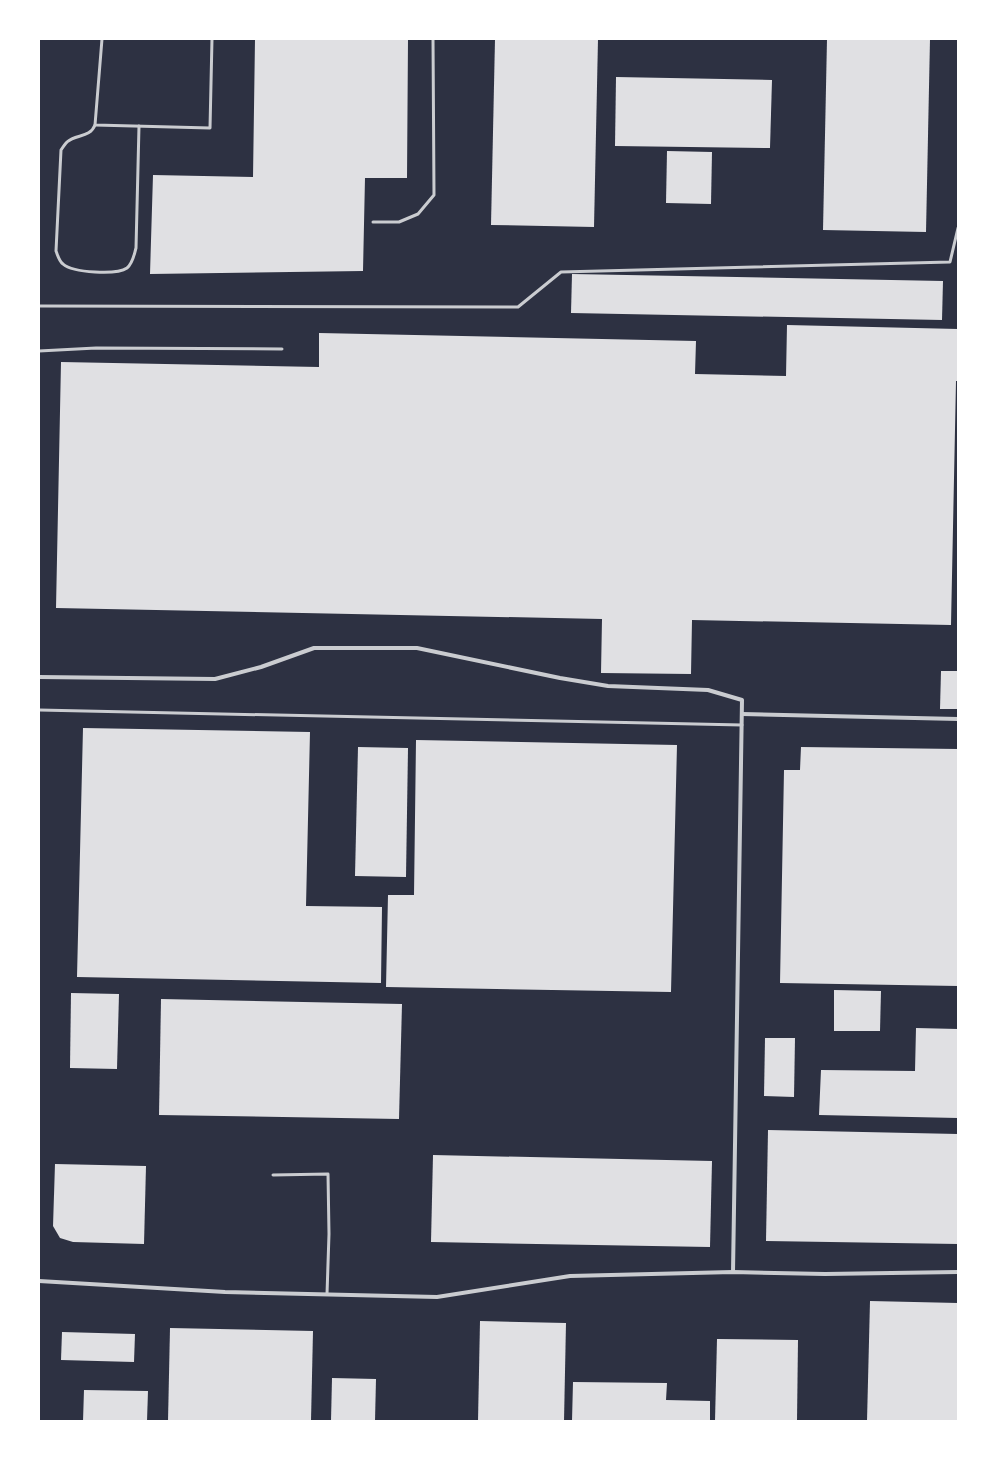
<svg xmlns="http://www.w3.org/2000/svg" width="997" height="1460" font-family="Roboto,sans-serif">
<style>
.building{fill:#e0e0e3}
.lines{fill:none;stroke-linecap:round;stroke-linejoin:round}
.service{stroke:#caccd0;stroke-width:3}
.minor{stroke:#caccd0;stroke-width:4}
</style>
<rect width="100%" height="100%" fill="#2d3142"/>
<g class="building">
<polygon points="255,39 408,39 407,178 365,178 363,271 150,274 153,175 253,177"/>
<polygon points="495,39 598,39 594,227 491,225"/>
<polygon points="827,39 930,39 926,232 823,230"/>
<polygon points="616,77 772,80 770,148 615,146"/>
<polygon points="667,151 712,152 711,204 666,203"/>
<polygon points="572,274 943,281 942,320 571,313"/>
<polygon points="787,325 958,329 958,381 956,381 951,625 692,620 691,674 601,673 602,619 56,608 61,362 319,367 319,333 696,341 695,374 786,376"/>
<polygon points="941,671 958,671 958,709 940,709"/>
<polygon points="83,728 310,732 306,906 382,907 381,983 77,977"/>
<polygon points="416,740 677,745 671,992 386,987 388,895 414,895"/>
<polygon points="358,747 408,748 406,877 355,876"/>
<polygon points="801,747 958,749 958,986 780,983 784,770 800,770"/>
<polygon points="834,990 881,991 880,1031 834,1031"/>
<polygon points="71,993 119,994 117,1069 70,1068"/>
<polygon points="161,999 402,1004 399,1119 159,1115"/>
<polygon points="916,1028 958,1029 958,1118 819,1115 821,1070 915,1071"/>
<polygon points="765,1038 795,1038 794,1097 764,1096"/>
<polygon points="768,1130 958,1134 958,1244 766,1241"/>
<polygon points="433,1155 712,1161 710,1247 431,1242"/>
<polygon points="55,1164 146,1166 144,1244 73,1242 60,1238 53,1226"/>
<polygon points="870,1301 958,1303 958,1421 867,1421"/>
<polygon points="480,1321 566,1323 564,1421 478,1421"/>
<polygon points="170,1328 313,1331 311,1421 168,1421"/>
<polygon points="62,1332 135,1334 134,1362 61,1360"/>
<polygon points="717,1339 798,1340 797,1421 715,1421"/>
<polygon points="332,1378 376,1379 375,1421 331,1421"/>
<polygon points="573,1382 667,1383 666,1400 710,1401 710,1421 572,1421"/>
<polygon points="84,1390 148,1391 147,1421 83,1421"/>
</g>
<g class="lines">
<g class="service">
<polyline points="102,39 95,125 210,128 212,39"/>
<path d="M95,125C90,138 76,134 67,142C65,144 63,147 61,150L56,251C58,256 59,261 63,264C73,273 117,275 127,268C133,263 134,255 136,248L139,126"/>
<polyline points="373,222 399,222 418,214 434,195 433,39"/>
<polyline points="39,306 518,307 561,272 950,262 958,228"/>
<polyline points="39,351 96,348 282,349"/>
<polyline points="39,710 742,725"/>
<polyline points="273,1175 328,1174 329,1234 327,1294"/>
</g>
<g class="minor">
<polyline points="39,677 215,679 261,667 314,648 417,648 560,678 608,686 708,690 742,700 733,1272"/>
<polyline points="742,714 958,719"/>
<polyline points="39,1281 225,1292 437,1297 570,1276 733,1272 825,1274 958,1272"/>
</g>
</g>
<rect width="997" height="1460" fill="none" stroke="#ffffff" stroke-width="80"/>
</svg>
